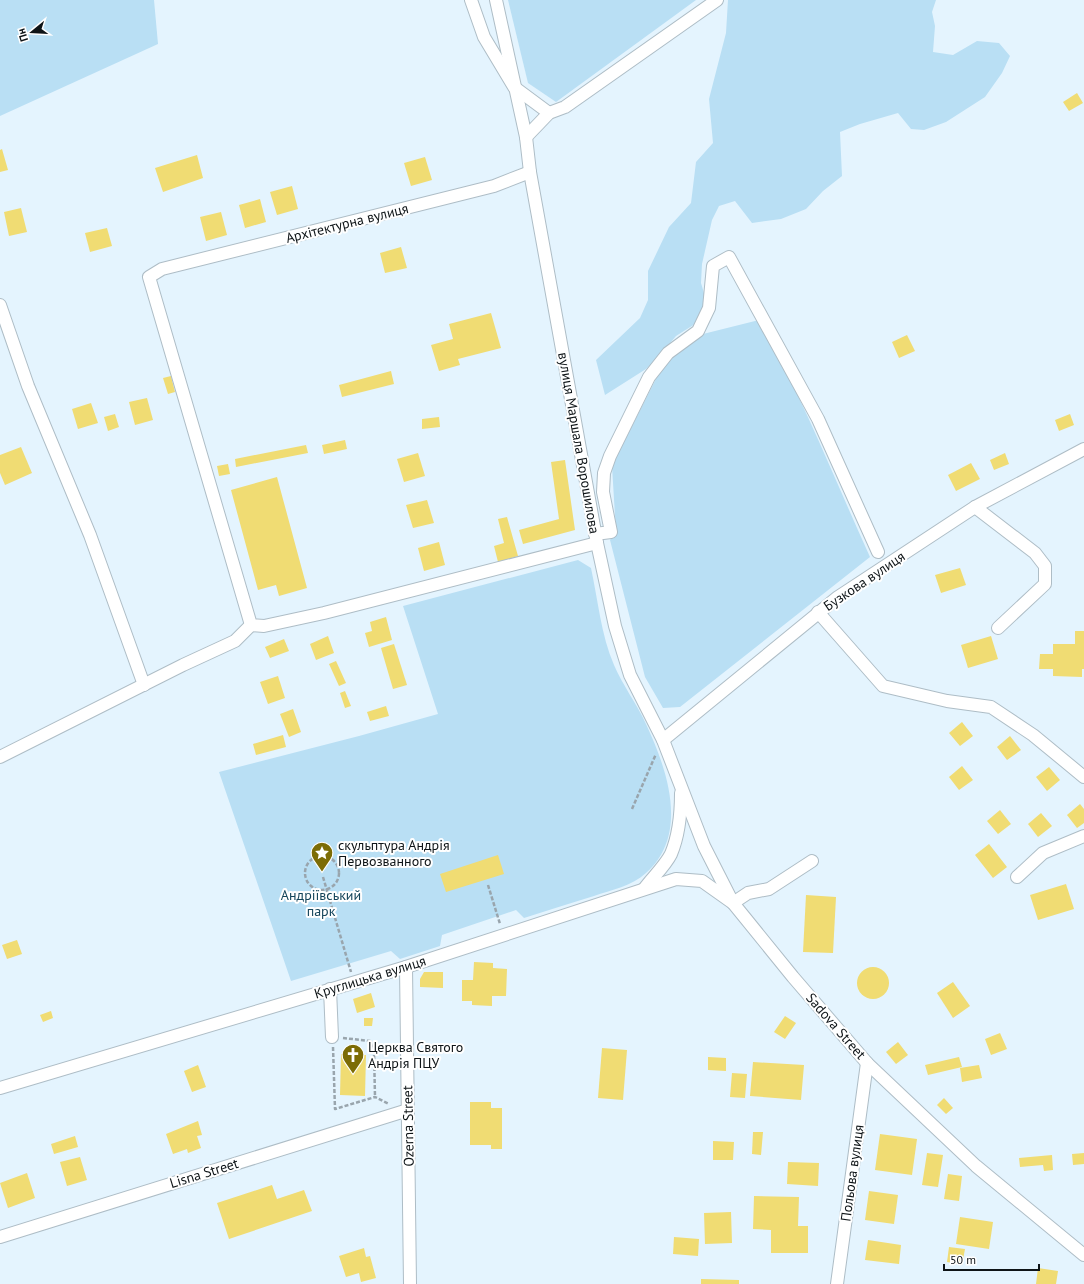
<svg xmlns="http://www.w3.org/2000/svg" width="1084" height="1284" font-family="'PT Sans',sans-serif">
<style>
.green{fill:#b9dff4}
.building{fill:#f0dc73}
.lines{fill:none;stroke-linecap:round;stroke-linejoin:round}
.minor-casing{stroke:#aebdc6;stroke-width:14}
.path{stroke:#99a5ad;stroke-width:2.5;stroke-dasharray:4 2;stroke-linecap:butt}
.minor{stroke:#fff;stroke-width:12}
.labels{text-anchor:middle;stroke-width:4;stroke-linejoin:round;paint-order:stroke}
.street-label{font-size:14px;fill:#0e1417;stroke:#fff}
.poi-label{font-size:14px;fill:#0e1417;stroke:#fff;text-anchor:start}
.park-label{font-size:14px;fill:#14445a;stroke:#fff}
</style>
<rect width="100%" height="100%" fill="#e4f4fe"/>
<g class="green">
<polygon points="0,0 154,0 158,44 0,116"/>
<polygon points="508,0 696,0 556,102 528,83"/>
<polygon points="728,0 936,0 932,12 935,26 933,52 953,55 977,41 999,43 1010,56 1002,73 985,97 946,122 924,130 911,129 898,113 860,124 840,132 842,176 823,191 806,209 781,219 752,223 735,201 719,206 712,220 702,264 701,283 706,300 695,324 676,336 655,361 646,369 605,395 596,360 640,318 648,300 648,271 669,227 691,203 696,162 713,143 709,99 726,33"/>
<path d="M759,320C802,396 834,478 870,557L680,707L663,708L645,677L610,540L616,532L612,466L665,361L703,334Z"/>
<path d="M578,560L591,568C598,600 601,635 614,665C623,686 637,704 646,724C667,769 690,834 646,873C632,886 611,890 594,896C570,903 547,911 524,918L516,910L442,935L440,946L400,959L391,951L291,981L219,772L359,736L438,714L403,606Z"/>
</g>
<g class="building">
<polygon points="1077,93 1083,103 1069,111 1063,102"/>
<polygon points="2,149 8,170 0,172 0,150"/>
<polygon points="197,155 203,178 163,192 155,168"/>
<polygon points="425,157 432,180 411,186 404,163"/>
<polygon points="292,186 298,209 277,215 270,192"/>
<polygon points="260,199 266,222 245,228 239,205"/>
<polygon points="21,208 27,232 9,236 4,212"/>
<polygon points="221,212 227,235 206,241 200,217"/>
<polygon points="107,228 112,246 90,252 85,233"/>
<polygon points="401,247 407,268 385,273 380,253"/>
<polygon points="491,313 501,348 458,359 460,365 439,371 431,345 453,339 449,324"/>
<polygon points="907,335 915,351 899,358 892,342"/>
<polygon points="391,371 394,384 342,397 339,385"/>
<polygon points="171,376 175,392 168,394 163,378"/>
<polygon points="147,398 153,420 135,425 129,402"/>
<polygon points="91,403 98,423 78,429 72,409"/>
<polygon points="115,414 119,427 108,431 104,417"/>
<polygon points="1070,414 1074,425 1059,431 1055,420"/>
<polygon points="439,417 440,427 422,429 422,419"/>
<polygon points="345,440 347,449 324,454 322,445"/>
<polygon points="306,445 308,453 236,467 235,459"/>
<polygon points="21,447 32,473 5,485 0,473 0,455"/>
<polygon points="418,453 425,476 404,482 397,459"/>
<polygon points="1005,453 1009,464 994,470 990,460"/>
<polygon points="565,460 575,530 523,544 519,530 559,519 551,462"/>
<polygon points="971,463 980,479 956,491 948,475"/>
<polygon points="228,464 230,474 219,476 217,466"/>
<polygon points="277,477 307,588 279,596 276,585 258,590 231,490"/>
<polygon points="427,500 434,523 413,528 406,505"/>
<polygon points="507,517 518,556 498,562 494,546 504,543 498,519"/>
<polygon points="439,542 445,565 424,571 418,548"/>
<polygon points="960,568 966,585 941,593 935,575"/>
<polygon points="386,617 392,640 369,647 365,633 372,631 370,622"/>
<polygon points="1075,631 1084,631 1084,669 1082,669 1082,677 1053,676 1053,669 1039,669 1040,654 1053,654 1053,644 1075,644"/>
<polygon points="328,636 334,653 316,660 310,644"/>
<polygon points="991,636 998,659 968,668 961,645"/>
<polygon points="284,639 289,651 270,658 265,647"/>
<polygon points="394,644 407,685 393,689 381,648"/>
<polygon points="336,661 346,683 339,686 329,664"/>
<polygon points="278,676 285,698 268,704 260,682"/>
<polygon points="345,691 351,706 345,708 340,693"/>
<polygon points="386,706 389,716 370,721 367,712"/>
<polygon points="293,709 301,732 289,737 280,714"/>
<polygon points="962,722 973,736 960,746 949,733"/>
<polygon points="283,735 286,747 256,755 253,744"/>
<polygon points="1010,736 1021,750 1007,760 997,747"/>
<polygon points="962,766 973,780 959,790 949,777"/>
<polygon points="1049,767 1060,780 1047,791 1036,777"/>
<polygon points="1080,804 1084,809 1084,823 1077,828 1067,815"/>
<polygon points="1000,810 1011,824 998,834 987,821"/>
<polygon points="1041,813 1052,826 1038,837 1028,824"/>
<polygon points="989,844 1007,867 993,878 975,855"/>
<polygon points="498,855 504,874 446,892 440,874"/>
<polygon points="1066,884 1074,909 1038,920 1030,895"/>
<polygon points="806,895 836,897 833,953 803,952"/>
<polygon points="17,940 22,954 7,959 2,945"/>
<polygon points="474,962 493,963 493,968 507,969 506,996 492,996 492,1006 472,1005 472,1001 462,1001 462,980 473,980"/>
<circle cx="873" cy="983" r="16"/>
<polygon points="424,972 443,972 443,988 420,987 420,979"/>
<polygon points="953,982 970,1006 953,1018 937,993"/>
<polygon points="371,993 375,1007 357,1013 353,999"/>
<polygon points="51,1011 53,1018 43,1022 40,1015"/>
<polygon points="785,1016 796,1023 785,1039 774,1032"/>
<polygon points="364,1018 373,1018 372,1026 364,1026"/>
<polygon points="1000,1033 1007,1049 991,1055 985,1039"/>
<polygon points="898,1042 908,1055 896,1064 886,1052"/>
<polygon points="602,1048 627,1050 623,1100 598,1098"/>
<polygon points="341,1054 366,1055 365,1096 340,1095"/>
<polygon points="708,1057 726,1058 726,1071 708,1070"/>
<polygon points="959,1057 962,1067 928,1075 925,1065"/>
<polygon points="753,1062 804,1065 801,1100 750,1096"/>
<polygon points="198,1065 206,1087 192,1092 184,1071"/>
<polygon points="979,1065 982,1078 962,1082 960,1068"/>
<polygon points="732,1073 747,1074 745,1098 730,1097"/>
<polygon points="944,1098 953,1108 946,1114 937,1105"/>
<polygon points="470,1102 491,1102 491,1108 502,1108 502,1149 491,1149 491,1145 470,1145"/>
<polygon points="198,1121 202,1135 197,1136 201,1148 188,1153 187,1149 173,1154 166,1134"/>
<polygon points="753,1132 763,1132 761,1155 752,1154"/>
<polygon points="880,1134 917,1139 912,1175 875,1170"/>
<polygon points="75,1136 78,1147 54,1154 51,1144"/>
<polygon points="713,1141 734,1142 733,1160 713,1160"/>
<polygon points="927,1153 943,1155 938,1187 922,1185"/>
<polygon points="1084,1153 1084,1164 1073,1165 1072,1154"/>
<polygon points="1052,1155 1053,1170 1044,1171 1043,1165 1020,1167 1019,1158"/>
<polygon points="80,1157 87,1180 67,1186 60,1162"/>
<polygon points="788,1162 819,1163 818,1186 787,1184"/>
<polygon points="27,1173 35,1198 8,1208 0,1183"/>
<polygon points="948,1174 962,1176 959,1201 944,1199"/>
<polygon points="272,1185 277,1199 304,1190 312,1211 229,1239 217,1203"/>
<polygon points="869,1191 898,1195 894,1224 865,1220"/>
<polygon points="754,1196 799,1197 798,1226 808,1226 808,1253 771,1253 771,1230 753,1229"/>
<polygon points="731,1212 732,1243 705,1244 704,1213"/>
<polygon points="960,1217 993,1222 989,1249 956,1244"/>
<polygon points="674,1237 699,1239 698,1256 673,1254"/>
<polygon points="868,1240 901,1245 899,1264 865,1260"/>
<polygon points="949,1247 965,1249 962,1265 947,1262"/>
<polygon points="364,1248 366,1257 370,1256 376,1278 361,1282 359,1273 346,1277 339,1256"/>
<polygon points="1038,1268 1058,1271 1056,1284 1036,1284"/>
<polygon points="701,1279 739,1280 739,1284 701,1284"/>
</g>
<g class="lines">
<g class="minor-casing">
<g id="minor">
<polyline points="471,0 484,37 514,87 549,113"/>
<polyline points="496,0 526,137 530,172 597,543 615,626 630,675 663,740 704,846 733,903 793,977 867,1063 976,1166 1084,1255"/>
<polyline points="526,137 549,113 565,107 717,0"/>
<polyline points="530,172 494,186 162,269 149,277 251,625 264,626 324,613 597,543"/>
<polyline points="0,305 28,386 90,535 144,685"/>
<polyline points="975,507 1035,553 1045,566 1045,584 998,628"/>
<polyline points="595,534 611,532 603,492 604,473 610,456 649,377 668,353 698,331 709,308 713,266 729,257 818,419 878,552"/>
<polyline points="818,612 883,686 947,701 991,707 1033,735 1084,777"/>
<polyline points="663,740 838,597 975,507 1084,449"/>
<polyline points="0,757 183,665 235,641 251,625"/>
<polyline points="1017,877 1043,853 1084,836"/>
<path d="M644,889C652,878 665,866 671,854C679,835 681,814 681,793"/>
<polyline points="406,967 410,1284"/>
<polyline points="330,989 332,1037"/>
<polyline points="0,1088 406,967 676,879 702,881 733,903 748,893 769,889 812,861"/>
<polyline points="0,1237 408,1110"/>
<polyline points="837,1284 867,1063"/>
</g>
</g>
<g class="path">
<polyline points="632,809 656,754"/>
<circle cx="322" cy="873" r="17"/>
<polyline points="323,877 351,972"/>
<polyline points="488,885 500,924"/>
<polyline points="343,1038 370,1041 374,1051 375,1097"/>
<polyline points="333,1047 335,1109 375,1097 389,1104"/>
</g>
<use href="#minor" class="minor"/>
</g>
<defs>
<g id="sight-pin" transform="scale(1.15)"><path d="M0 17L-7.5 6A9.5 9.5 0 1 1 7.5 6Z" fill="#7c6c05" stroke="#fff"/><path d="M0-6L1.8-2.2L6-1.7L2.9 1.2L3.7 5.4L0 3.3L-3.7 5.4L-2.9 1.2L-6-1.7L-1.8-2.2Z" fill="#fff"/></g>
<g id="church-pin" transform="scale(1.15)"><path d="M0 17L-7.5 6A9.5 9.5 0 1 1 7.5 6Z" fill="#7c6c05" stroke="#fff"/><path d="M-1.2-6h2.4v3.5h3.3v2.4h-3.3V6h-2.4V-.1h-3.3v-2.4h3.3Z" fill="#fff"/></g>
</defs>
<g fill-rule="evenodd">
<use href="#sight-pin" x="322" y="853"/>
<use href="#church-pin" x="353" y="1055"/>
</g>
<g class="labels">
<g class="street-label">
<text transform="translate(347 223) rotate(-14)" y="5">Архітектурна вулиця</text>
<text transform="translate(579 443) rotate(80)" y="5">вулиця Маршала Ворошилова</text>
<text transform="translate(864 581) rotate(-34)" y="5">Бузкова вулиця</text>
<text transform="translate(370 977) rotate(-17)" y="5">Круглицька вулиця</text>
<text transform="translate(836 1026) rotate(49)" y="5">Sadova Street</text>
<text transform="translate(408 1126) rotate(-91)" y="5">Ozerna Street</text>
<text transform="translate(204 1173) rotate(-17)" y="5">Lisna Street</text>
<text transform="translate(852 1173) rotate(-82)" y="5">Польова вулиця</text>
</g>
<g class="poi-label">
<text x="338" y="850">скульптура Андрія<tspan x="338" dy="16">Первозванного</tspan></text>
<text x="368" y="1052">Церква Святого<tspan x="368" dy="16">Андрія ПЦУ</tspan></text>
</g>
<g class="park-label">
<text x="321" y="900">Андріївський<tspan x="321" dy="16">парк</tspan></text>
</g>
</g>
<g transform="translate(32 32) rotate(252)" stroke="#ffffff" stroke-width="3" paint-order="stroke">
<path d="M0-3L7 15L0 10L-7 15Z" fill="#0e1417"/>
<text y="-6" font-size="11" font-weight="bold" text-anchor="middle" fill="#0e1417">Пн</text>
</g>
<path d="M944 1264v6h95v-6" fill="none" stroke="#0e1417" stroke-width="2"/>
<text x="950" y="1264" font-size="12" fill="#0e1417" stroke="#ffffff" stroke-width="3" paint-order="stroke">50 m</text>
</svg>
